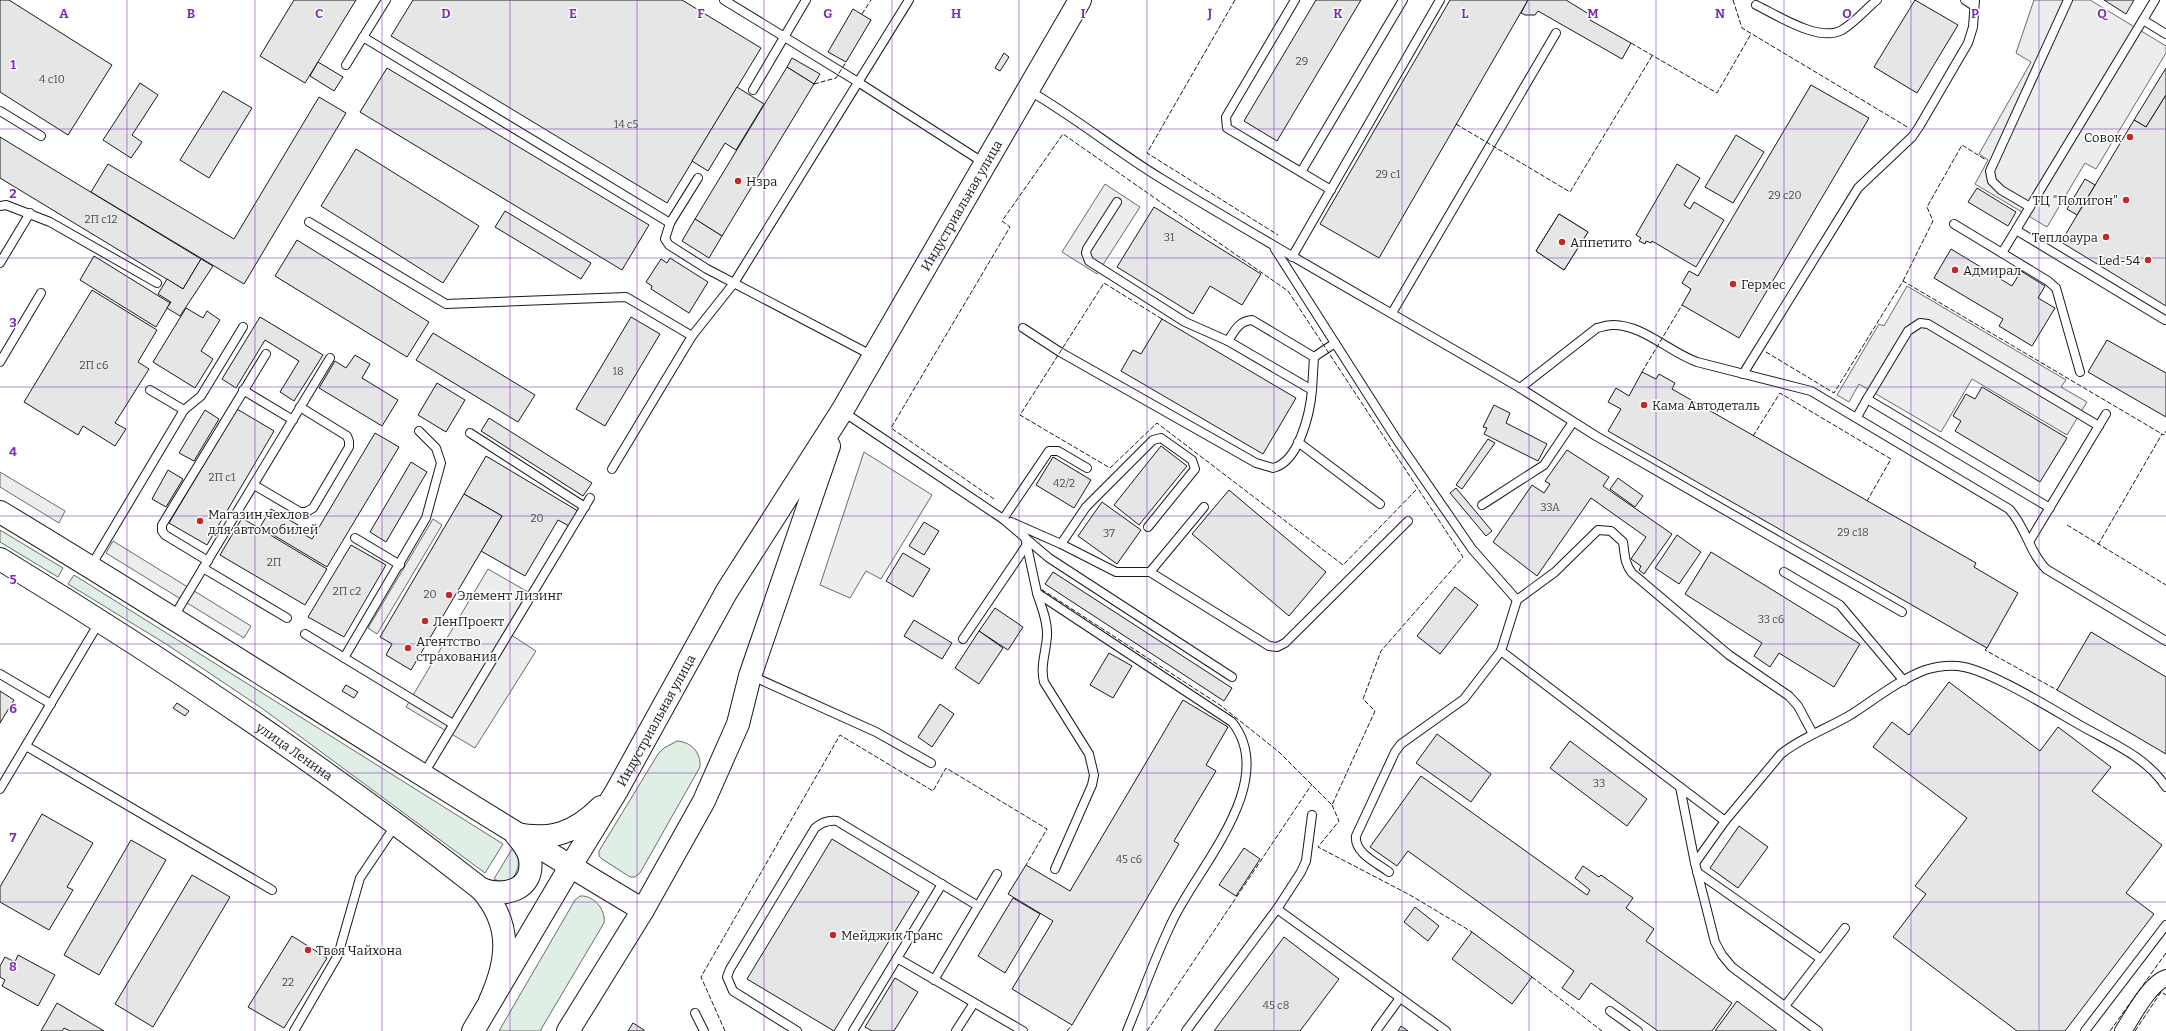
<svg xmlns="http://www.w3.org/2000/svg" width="2166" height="1031" font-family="Bitter,serif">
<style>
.green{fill:#e0efe3;stroke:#6a6a6a}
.parking{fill:#ededed;stroke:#6a6a6a}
.building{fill:#e6e6e6;stroke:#1a1a1a}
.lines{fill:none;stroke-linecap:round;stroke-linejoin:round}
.lane-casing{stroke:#1a1a1a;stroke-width:10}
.street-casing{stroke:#1a1a1a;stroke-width:18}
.secondary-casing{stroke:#1a1a1a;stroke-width:24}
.primary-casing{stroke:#1a1a1a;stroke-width:24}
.lane{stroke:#fff;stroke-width:8}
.street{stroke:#fff;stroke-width:16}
.secondary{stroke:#fff;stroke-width:22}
.primary{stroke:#fff;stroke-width:22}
.fence{stroke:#1a1a1a;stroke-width:1;stroke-dasharray:5 2;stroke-linecap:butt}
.grid{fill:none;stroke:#7b2cbf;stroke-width:1;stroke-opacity:0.55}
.poi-dot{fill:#c62828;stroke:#fff;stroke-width:1.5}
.labels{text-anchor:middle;stroke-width:3;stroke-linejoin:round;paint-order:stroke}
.number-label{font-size:11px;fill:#4d4d4d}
.poi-label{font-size:13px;fill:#1a1a1a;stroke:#fff;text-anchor:start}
.street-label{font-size:13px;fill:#1a1a1a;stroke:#fff}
.grid-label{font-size:13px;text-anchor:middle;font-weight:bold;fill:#7b2cbf;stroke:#fff;stroke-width:3;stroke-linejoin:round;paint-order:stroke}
</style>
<rect width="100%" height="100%" fill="#fff"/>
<g class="green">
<polygon points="0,530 63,568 58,577 0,542"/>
<polygon points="74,575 503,844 485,873 263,709 166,644 68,584"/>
<path d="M677,741C692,742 701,753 700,767L640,873L635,877H630L602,859L599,856V851L658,754L664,748Z"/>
<path d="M512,849C520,858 520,864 515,875C509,882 502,883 494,879Z"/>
<path d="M580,896C594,895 606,910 604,923L540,1031H499L575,900Z"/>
</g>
<g class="parking">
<polygon points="2034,0 2090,0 2166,46 2166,53 2096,169 2085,163 2047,227 1975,184 1988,160 1979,154 2031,62 2016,53"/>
<polygon points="1105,184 1140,207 1097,274 1062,252"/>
<polygon points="1907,286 2066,380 2061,387 2087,402 2067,435 1972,379 1941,432 1859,384 1849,402 1837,395 1879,324 1884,326"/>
<polygon points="864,452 932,495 881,579 866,571 850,598 820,585"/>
<polygon points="0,472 65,511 59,523 0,487"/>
<polygon points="433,519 442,525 377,634 368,628"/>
<polygon points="113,541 251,626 244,638 106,553"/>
<polygon points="488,569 528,592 505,631 536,651 475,748 406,707"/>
</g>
<g class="building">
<polygon points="0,0 9,0 112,65 68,135 0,92"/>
<polygon points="294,0 356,0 305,83 260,56"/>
<polygon points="413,0 682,0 761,48 667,203 391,36"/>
<polygon points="1316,0 1361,0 1277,141 1244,121"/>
<polygon points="1450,0 1528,0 1379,258 1320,224"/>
<polygon points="1528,0 1566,0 1592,16 1590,20 1631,43 1622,59 1538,11 1535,15 1525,15 1521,13"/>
<polygon points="1915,0 1958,25 1917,93 1874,67"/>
<polygon points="2104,0 2134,0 2126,14"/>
<polygon points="853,9 871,20 846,62 828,52"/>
<polygon points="1004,53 1009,57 1000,71 995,68"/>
<polygon points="792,58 820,74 814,84 787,67"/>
<polygon points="318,62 343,77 334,91 310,76"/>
<polygon points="787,67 814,84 722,236 695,219"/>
<polygon points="387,68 649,225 622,270 360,112"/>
<polygon points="2166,68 2166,95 2146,127 2134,120"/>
<polygon points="140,83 158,95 132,135 142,142 131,158 103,140"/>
<polygon points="1811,85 1869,118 1739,338 1682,305 1691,289 1682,283 1689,271 1698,276"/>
<polygon points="737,87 764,104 736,150 725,143 708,171 692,161"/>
<polygon points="223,91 252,108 209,178 180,160"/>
<polygon points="2166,95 2166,306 2061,242 2134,120 2146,127"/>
<polygon points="319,97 346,113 244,284 91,192 108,164 234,239"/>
<polygon points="1736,135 1764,152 1733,203 1705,187"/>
<polygon points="0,137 201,259 183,289 0,178"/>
<polygon points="356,149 479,226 443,283 321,206"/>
<polygon points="1677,164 1700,178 1684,205 1690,209 1694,202 1724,220 1696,267 1652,241 1651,243 1646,241 1645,244 1639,241 1641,238 1636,235"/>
<polygon points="2085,179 2095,185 2077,215 2067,209"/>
<polygon points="1977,188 2016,212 2008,226 1968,202"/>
<polygon points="1154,207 1261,274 1242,305 1210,286 1193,314 1117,267"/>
<polygon points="505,211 591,263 581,279 495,227"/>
<polygon points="1559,214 1588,232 1564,270 1536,251"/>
<polygon points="1559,214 1588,232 1564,270 1536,251"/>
<polygon points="695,219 722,236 709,258 682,241"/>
<polygon points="297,240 429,322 407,357 275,276"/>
<polygon points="1951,249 2012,286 2021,271 2045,286 2038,298 2055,308 2032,346 1999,326 2003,319 1934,278"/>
<polygon points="94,256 170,303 156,327 80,280"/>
<polygon points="670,258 708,282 689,313 651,289 652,286 646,282 661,259 667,263"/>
<polygon points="201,259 213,266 180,316 167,308 171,302 158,294 167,279 183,289"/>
<polygon points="92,290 157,330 138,362 149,369 115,423 126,429 115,446 83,426 78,435 24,402"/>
<polygon points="186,308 203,318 207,311 220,320 201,351 213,359 195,388 153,362"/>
<polygon points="260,317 323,355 294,401 280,392 299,361 265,340 236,388 222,379"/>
<polygon points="631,317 660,334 605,426 576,409"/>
<polygon points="1162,319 1296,398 1263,454 1121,371 1133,350 1141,354"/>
<polygon points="433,333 535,395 518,422 416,360"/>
<polygon points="2107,340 2166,373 2166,417 2088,372"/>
<polygon points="355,355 370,364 362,378 398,400 382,426 319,388 335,361 346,368"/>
<polygon points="1642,372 1656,379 1659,374 1675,383 1672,389 1976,563 1974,567 2018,593 1987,648 1608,431 1621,409 1608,402 1616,388 1629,396"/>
<polygon points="437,383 465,400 446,432 418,415"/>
<polygon points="1982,387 2067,438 2040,482 1955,431 1961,421 1953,416 1966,394 1975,399"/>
<polygon points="1494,405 1510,413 1506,423 1547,444 1538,461 1484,434 1487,428 1483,427"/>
<polygon points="237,409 274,431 207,545 169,523"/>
<polygon points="205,410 219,419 194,461 179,453"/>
<polygon points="489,418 592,483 583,496 481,431"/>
<polygon points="375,433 399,447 327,567 260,527 271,509 298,525 295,529 312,539"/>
<polygon points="1488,439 1495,443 1462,489 1456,485"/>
<polygon points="1161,446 1187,466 1139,525 1114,505"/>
<polygon points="1567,450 1609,477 1603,486 1672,534 1644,574 1639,570 1641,566 1631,559 1646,537 1591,498 1537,576 1493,542 1532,485 1544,493 1550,484 1545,481"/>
<polygon points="486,456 578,511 569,526 558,520 525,576 481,551 502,516 464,494"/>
<polygon points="1053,457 1091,480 1074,508 1036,485"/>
<polygon points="411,462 427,472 386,542 370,532"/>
<polygon points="168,470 183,479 166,507 152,499"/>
<polygon points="1618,478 1643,496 1635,507 1610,489"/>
<polygon points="1456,488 1492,531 1486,536 1450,493"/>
<polygon points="1229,490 1326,572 1289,616 1192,534"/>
<polygon points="464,494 502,516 411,670 386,655 392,644 380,637"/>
<polygon points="1102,502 1141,530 1117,564 1078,536"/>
<polygon points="242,518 327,569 305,605 220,555"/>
<polygon points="924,522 939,531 924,555 909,546"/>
<polygon points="1677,535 1701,552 1679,584 1655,568"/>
<polygon points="351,545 386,565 344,637 308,617"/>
<polygon points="1711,552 1860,644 1834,687 1779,653 1770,667 1754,656 1762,643 1685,594"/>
<polygon points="903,553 930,569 913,597 886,581"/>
<polygon points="1053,572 1232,688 1224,701 1045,584"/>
<polygon points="1455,587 1478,605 1440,654 1417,636"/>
<polygon points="995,608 1023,627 1008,650 979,631"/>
<polygon points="914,620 952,643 942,659 904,636"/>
<polygon points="979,631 1003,648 979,684 955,668"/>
<polygon points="2091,632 2166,677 2166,754 2057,690"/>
<polygon points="1109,653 1132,666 1113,698 1090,685"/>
<polygon points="1949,682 2040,751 2058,727 2111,767 2092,791 2162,845 2126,893 2154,914 2065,1031 2017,1031 1893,937 1926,894 1915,886 1967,818 1873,747 1892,722 1909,735"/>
<polygon points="346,685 358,692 354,698 342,691"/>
<polygon points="0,691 14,700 0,723"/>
<polygon points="1183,700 1228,727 1206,765 1216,771 1174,841 1179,844 1072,1025 1012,989 1053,921 1008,894 1026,865 1070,891"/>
<polygon points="177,703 189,711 185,716 173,708"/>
<polygon points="940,704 954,714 932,747 918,737"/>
<polygon points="1437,734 1491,774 1471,802 1416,763"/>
<polygon points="1570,741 1647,799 1627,826 1550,768"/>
<polygon points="1421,776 1587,895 1590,890 1575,878 1583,866 1599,877 1601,875 1633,898 1626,908 1654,929 1646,941 1732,1003 1712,1031 1658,1031 1591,983 1579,1000 1562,988 1574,971 1408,851 1397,866 1370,847"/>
<polygon points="42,814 93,843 67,887 73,890 49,930 0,902 0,887"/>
<polygon points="1739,826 1768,847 1738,888 1710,868"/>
<polygon points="832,839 919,892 834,1031 747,979"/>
<polygon points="131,840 166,860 99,975 64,955"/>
<polygon points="1244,848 1260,859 1236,896 1219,885"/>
<polygon points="192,875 230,897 153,1027 115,1004"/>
<polygon points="1013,898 1040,914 1005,973 978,956"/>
<polygon points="1415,907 1439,926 1428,941 1404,922"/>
<polygon points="1472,932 1532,977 1512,1004 1452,959"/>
<polygon points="292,936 327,958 284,1028 248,1007"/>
<polygon points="1284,937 1339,979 1300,1031 1214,1031"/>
<polygon points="18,955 55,975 38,1006 2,986 5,980 0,977 0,966 5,957 15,962"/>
<polygon points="895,978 918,992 894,1031 872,1031 865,1027"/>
<polygon points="1737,1001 1777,1031 1715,1031"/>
<polygon points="57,1003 104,1031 70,1031 64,1028 62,1031 41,1031"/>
<polygon points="633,1023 644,1030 644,1031 628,1031"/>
<polygon points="1401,1026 1408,1031 1398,1031"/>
</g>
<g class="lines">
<g class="lane-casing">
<g id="lane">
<polyline points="724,0 858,82 984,163"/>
<polyline points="1295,0 1226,117 1227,128 1331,190"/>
<polyline points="1965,0 1974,6"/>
<path d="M1756,5C1777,15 1819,43 1842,30C1855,22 1866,9 1877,0"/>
<polyline points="2143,20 2166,34"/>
<polyline points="363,37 670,223"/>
<polyline points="346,65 386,0"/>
<polyline points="753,90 806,0"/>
<path d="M1028,90C1075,117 1116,151 1162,179C1280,251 1401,318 1520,388L1597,328C1602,327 1607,325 1612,325C1642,324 1669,352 1697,362L1811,391L2009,509C2026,527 2029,552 2046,569L2166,641"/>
<polyline points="0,111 41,136"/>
<polyline points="1301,172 1403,0"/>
<polyline points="698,178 670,223 665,239 669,245 707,269 873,356"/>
<polyline points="0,206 6,205 50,222 157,283"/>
<polyline points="2030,207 2001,190 1992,181 1990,171 2068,0"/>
<polyline points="309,222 446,304 626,297 692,336 734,283 909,0"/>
<polyline points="1954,224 2002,253"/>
<polyline points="2016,230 2165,320"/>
<polyline points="1275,249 1395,437 1472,549 1517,600"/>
<polyline points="1292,257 1440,0"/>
<polyline points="0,263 30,213"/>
<polyline points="1392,313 1556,33"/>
<path d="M1023,328L1060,352L1256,463L1273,468C1299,462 1310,413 1312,390L1228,341L1185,322L1089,261L1086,253L1087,249L1117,202"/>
<path d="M1228,341C1235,330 1239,321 1252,320L1314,357"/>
<polyline points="0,362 41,293"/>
<polyline points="2080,372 2056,288 2048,281 2002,253 2155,0"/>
<polyline points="1743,374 1858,188 1912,137 1919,127 1968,43 1973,27 1975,0"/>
<polyline points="1520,388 1596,436 1902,612"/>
<polyline points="150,390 184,410"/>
<polyline points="243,390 293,420"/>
<polyline points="1312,390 1314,357 1335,343"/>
<polyline points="1867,399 1908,331 1920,323 1928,324 2099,426"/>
<polyline points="842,411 1003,519 1049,558 1232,677"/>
<polyline points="1857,417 1867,399 2050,508"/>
<polyline points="470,433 585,507"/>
<polyline points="1298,442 1380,504"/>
<polyline points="612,469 692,336"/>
<polyline points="254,485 300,512 306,512 313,508 349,447 349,441 347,436 300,407"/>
<polyline points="1482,505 1544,465 1573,422"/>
<polyline points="1003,519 1049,451 1058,451 1087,468"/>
<polyline points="1011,522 1061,544 1086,507 1153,440 1161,438 1192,460 1195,469 1148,527"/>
<path d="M1025,537L1037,593L1232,722C1280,782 1197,868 1172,922C1155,957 1142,995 1127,1031"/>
<polyline points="355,538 400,565"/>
<polyline points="2029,542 2106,414"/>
<polyline points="1061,544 1116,572 1150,572 1204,507"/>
<polyline points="208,561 165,535 162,531 162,525 266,354"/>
<polyline points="91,566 184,410 201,396 243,327"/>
<polyline points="203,568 287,618"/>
<polyline points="1150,572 1269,646 1277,647 1285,643 1408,521"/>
<polyline points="1784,572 1840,605 1904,681"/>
<path d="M1037,593C1041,606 1048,621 1047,636C1046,652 1040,666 1044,682L1089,754L1094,775L1092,785L1055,869"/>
<polyline points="173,618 330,358"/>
<polyline points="305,634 453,724"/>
<polyline points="963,639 1026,546"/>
<polyline points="344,658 426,518 441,463 436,448 419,431"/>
<polyline points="0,674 51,704"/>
<polyline points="752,676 876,732 931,763"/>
<path d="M1813,734L1798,706L1789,696L1729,655L1632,573C1624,563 1625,554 1623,542L1611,531L1598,530L1555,572L1517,600L1501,651L1680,787L1695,863L1715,942L1722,955L1732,967L1818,1031"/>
<polyline points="26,746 272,890"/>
<polyline points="423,775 590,498"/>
<polyline points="1680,787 1725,821"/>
<polyline points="0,789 100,621"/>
<polyline points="1312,815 1306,861 1301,872 1277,909 1446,1031"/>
<path d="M1695,863L1725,821L1781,754C1802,737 1829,728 1852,714C1875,699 1899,680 1925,670C1935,667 1947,665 1958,666C1988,669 2050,708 2078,724C2109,742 2146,756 2166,787"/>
<path d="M1389,872C1377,863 1354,853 1356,836L1395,752L1401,744L1464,699L1501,651"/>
<polyline points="1697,872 1821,959"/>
<polyline points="897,958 1023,1031"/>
<polyline points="934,980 997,874"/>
<polyline points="1785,1006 1845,928"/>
<polyline points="1610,1011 1638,1031"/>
<polyline points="695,1013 704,1031"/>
<polyline points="294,1031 338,955 360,878 395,826"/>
<path d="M797,1031L733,991L727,977L730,969L815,828C822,822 828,820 837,821L978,906"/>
<polyline points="853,1031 942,884"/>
<polyline points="956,1031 974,1003"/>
<polyline points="1186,1031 1277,909"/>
<polyline points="1376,1031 1400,998"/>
<polyline points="2085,1031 2166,925"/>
</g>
</g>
<g class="street-casing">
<path id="street" d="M2123,1031C2133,1016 2149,984 2166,978"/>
</g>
<g class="secondary-casing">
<g id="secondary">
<path d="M516,834C551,841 575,833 601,807"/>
<path id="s1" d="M570,867L616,792L727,591L842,411L1080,0"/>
<polyline points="643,910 704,801 738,724 750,676 829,446"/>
</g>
</g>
<g class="primary-casing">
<g id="primary">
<path d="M0,512C216,642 426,781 643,910L568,1031"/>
<path id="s2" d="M0,559C166,660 328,769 481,889C513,925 508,961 490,1001"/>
<path d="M481,889C504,898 535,890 530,859C529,850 522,842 516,835"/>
<polyline points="473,1031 570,867"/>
</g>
</g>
<use href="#lane" class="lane"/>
<use href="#street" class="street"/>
<use href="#secondary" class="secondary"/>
<use href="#primary" class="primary"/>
<g class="fence">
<polyline points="1235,0 1147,153 1278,235"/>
<polyline points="1733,0 1742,28 1909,128"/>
<polyline points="862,14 871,0"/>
<polyline points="1631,43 1717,93 1751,34"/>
<polyline points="814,84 836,78 846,62"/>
<polyline points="1456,124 1570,192 1652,56"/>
<polyline points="1903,281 1933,221 1927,207 1962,145 1986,160"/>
<polyline points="1162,319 1104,283 1020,415 1110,468 1157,423 1343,565 1418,488"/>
<polyline points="1766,352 1834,393 1903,281 2162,434"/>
<polyline points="1642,372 1682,305"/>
<polyline points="1753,436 1780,393 1891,459 1867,501"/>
<polyline points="994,499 891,428 1010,227 1002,221 1063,134 1288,291 1463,557 1381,651 1363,699 1375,711 1332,805 1279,752 1220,705 1041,589"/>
<polyline points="2067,525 2166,585"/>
<polyline points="2098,545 2162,434 2164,435 2166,431"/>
<polyline points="1987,648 1985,650 2057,690"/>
<polyline points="1332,805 1339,821 1318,847 1410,895 1472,932"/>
<polyline points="1532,977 1602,1031"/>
<polyline points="725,1031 701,977 840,735 933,791 946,768 1047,829 1026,865"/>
<polyline points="1067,1031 1072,1025"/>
<polyline points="1147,1031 1312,784"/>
<polyline points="2110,1031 2166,953"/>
<polyline points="2135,1031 2161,992 2166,995"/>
</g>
</g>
<path class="grid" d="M127,0V1031M255,0V1031M382,0V1031M510,0V1031M637,0V1031M764,0V1031M892,0V1031M1019,0V1031M1147,0V1031M1274,0V1031M1402,0V1031M1529,0V1031M1656,0V1031M1784,0V1031M1911,0V1031M2039,0V1031M0,129H2166M0,258H2166M0,387H2166M0,516H2166M0,644H2166M0,773H2166M0,902H2166"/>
<g class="poi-dot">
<circle cx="2130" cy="137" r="4"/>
<circle cx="738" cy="181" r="4"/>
<circle cx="2126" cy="200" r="4"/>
<circle cx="2106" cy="237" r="4"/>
<circle cx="1562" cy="242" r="4"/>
<circle cx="2148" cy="260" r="4"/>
<circle cx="1955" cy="270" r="4"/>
<circle cx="1733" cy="284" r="4"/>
<circle cx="1644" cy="405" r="4"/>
<circle cx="200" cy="521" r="4"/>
<circle cx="449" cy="595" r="4"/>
<circle cx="425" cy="621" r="4"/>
<circle cx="408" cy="648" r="4"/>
<circle cx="833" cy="935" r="4"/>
<circle cx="308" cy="950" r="4"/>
</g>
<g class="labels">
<g class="number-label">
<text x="1302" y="65">29</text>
<text x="52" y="83">4 с10</text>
<text x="626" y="128">14 с5</text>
<text x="1388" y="178">29 с1</text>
<text x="1785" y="199">29 с20</text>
<text x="101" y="223">2П с12</text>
<text x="1169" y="241">31</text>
<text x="94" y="369">2П с6</text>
<text x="618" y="375">18</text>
<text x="222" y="481">2П с1</text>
<text x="1064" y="487">42/2</text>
<text x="1550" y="511">33А</text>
<text x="537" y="522">20</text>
<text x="1853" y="536">29 с18</text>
<text x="1109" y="537">37</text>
<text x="274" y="566">2П</text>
<text x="347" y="595">2П с2</text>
<text x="430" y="598">20</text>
<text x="1771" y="623">33 с6</text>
<text x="1599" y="787">33</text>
<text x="1129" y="863">45 с6</text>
<text x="288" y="986">22</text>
<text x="1276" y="1009">45 с8</text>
</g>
<g class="poi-label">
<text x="2122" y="142" text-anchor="end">Совок</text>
<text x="746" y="186">Нзра</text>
<text x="2118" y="205" text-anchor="end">ТЦ "Полигон"</text>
<text x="2098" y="242" text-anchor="end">Теплоаура</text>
<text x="1570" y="247">Аппетито</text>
<text x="2140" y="265" text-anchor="end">Led-54</text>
<text x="1963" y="275">Адмирал</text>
<text x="1741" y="289">Гермес</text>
<text x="1652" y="410">Кама Автодеталь</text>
<text x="208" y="519">Магазин чехлов<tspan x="208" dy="15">для автомобилей</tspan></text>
<text x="457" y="600">Элемент Лизинг</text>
<text x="433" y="626">ЛенПроект</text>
<text x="416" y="646">Агентство<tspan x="416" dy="15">страхования</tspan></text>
<text x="841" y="940">Мейджик Транс</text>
<text x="316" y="955">Твоя Чайхона</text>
</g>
<g class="street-label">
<text dy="5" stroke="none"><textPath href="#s1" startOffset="769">Индустриальная улица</textPath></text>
<text dy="5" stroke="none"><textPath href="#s1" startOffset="170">Индустриальная улица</textPath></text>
<text dy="5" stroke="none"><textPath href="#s2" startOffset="352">улица Ленина</textPath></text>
</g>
</g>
<g class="grid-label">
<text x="64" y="18">A</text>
<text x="191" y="18">B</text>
<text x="319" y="18">C</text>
<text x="446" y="18">D</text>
<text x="573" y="18">E</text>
<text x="701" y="18">F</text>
<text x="828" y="18">G</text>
<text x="956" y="18">H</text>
<text x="1083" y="18">I</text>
<text x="1210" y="18">J</text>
<text x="1338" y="18">K</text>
<text x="1465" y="18">L</text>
<text x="1593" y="18">M</text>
<text x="1720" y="18">N</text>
<text x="1847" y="18">O</text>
<text x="1975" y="18">P</text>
<text x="2102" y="18">Q</text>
<text x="13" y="69">1</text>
<text x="13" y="198">2</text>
<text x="13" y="327">3</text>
<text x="13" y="456">4</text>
<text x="13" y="584">5</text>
<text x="13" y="713">6</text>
<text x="13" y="842">7</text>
<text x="13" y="971">8</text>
</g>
</svg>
